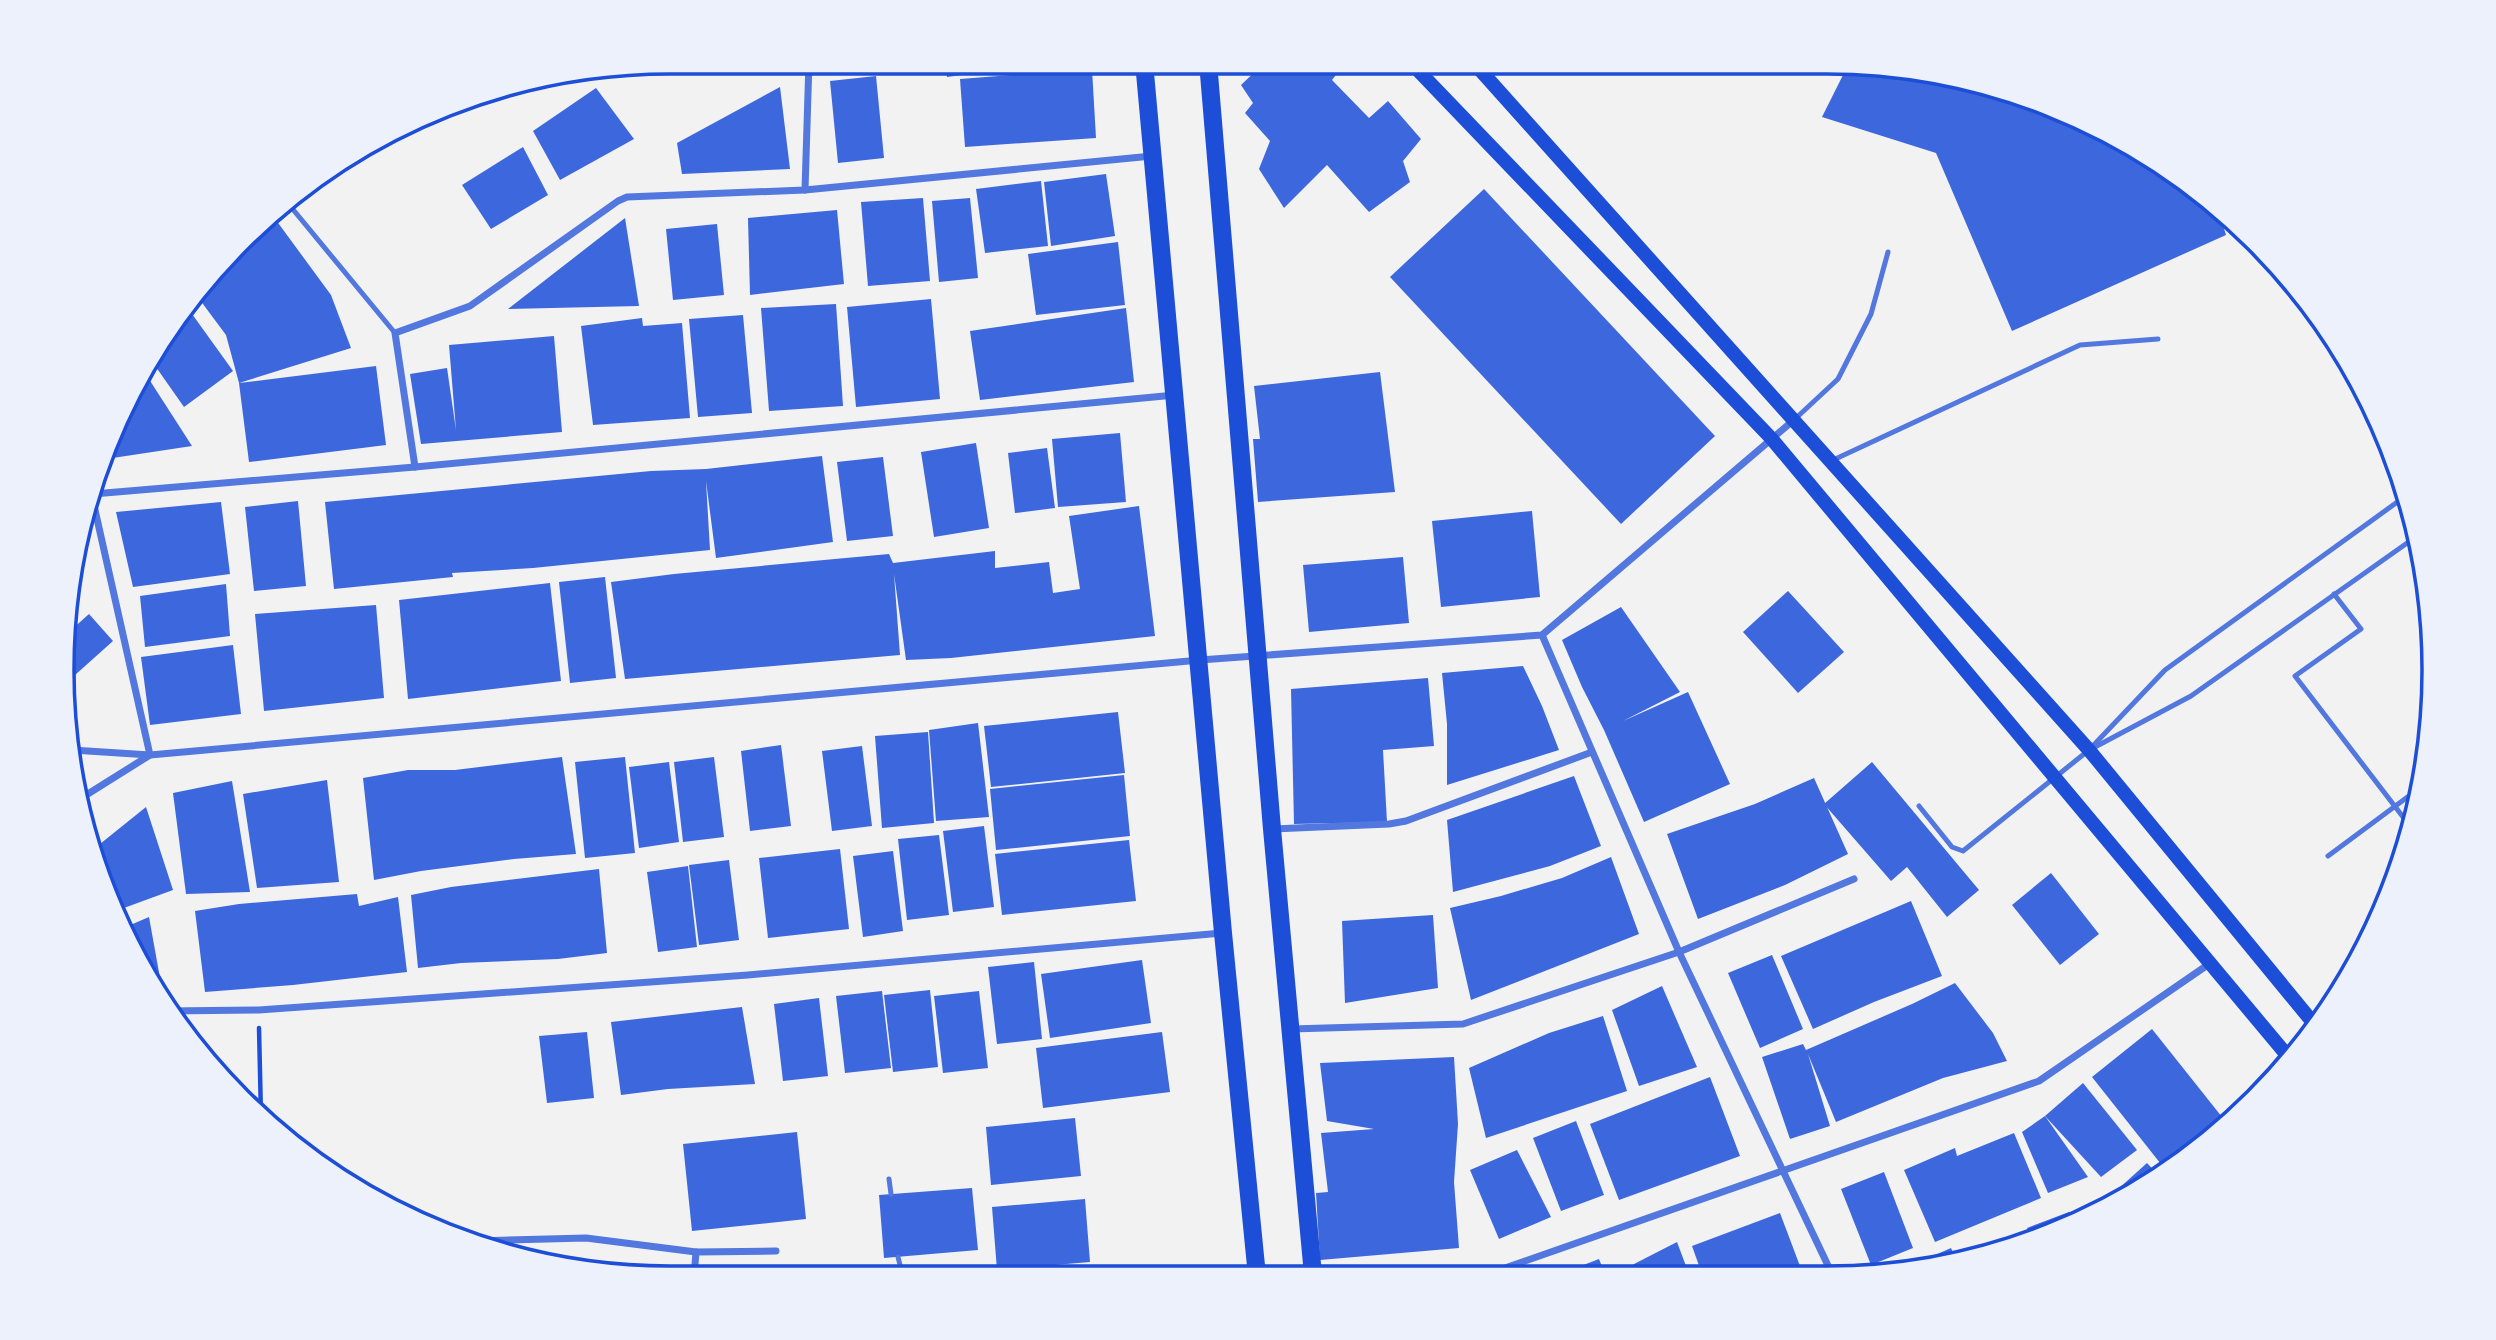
<svg xmlns="http://www.w3.org/2000/svg" width="2496" height="1340" font-family="Signika,sans-serif">
<style>
.building{fill:#3d67dc}
.lines{fill:none;stroke-linecap:round;stroke-linejoin:round}
.path{stroke:#1d4ed8;stroke-width:4.5}
.service{stroke:#5277de;stroke-width:5}
.minor{stroke:#5277de;stroke-width:7}
.secondary{stroke:#1d4ed8;stroke-width:14}
.primary{stroke:#1d4ed8;stroke-width:18}
.rim{fill:none;stroke:#1d4ed8;stroke-width:3.5}
</style>
<rect width="100%" height="100%" fill="#f2f2f2"/>
<g class="building">
<polygon points="671,61 701,61 679,74"/>
<polygon points="945,62 1051,62 1051,63 947,77"/>
<polygon points="1265,62 1346,62 1332,80 1369,118 1388,101 1421,139 1403,161 1410,182 1369,212 1327,165 1284,208 1259,169 1270,141 1245,113 1253,103 1241,85"/>
<polygon points="1849,63 1865,63 1984,82 2096,124 2197,187 2217,206 2226,235 2012,331 1936,153 1822,117"/>
<polygon points="1092,69 1096,138 965,147 960,79"/>
<polygon points="876,76 884,158 838,163 830,81"/>
<polygon points="780,87 790,169 682,174 677,143"/>
<polygon points="596,88 634,139 560,180 533,131"/>
<polygon points="523,147 548,195 491,229 462,185"/>
<polygon points="1106,174 1115,236 1051,246 1044,182"/>
<polygon points="1041,181 1048,246 985,253 976,189"/>
<polygon points="1484,189 1715,436 1621,524 1390,277"/>
<polygon points="923,198 930,281 868,286 861,202"/>
<polygon points="970,198 978,278 939,282 932,201"/>
<polygon points="837,210 844,284 750,295 748,218"/>
<polygon points="273,216 331,295 351,348 239,383 376,366 386,445 249,462 239,383 226,335 197,296"/>
<polygon points="625,218 639,306 508,309"/>
<polygon points="717,224 724,295 673,300 666,229"/>
<polygon points="1118,242 1125,305 1036,315 1028,254"/>
<polygon points="931,299 940,399 856,407 847,307"/>
<polygon points="836,304 843,406 769,411 761,308"/>
<polygon points="187,307 233,371 184,407 151,360 164,332"/>
<polygon points="1126,308 1134,382 980,400 970,331"/>
<polygon points="743,315 752,413 698,417 689,319"/>
<polygon points="642,318 643,326 682,323 690,418 593,425 581,326"/>
<polygon points="554,336 562,432 421,444 410,374 447,368 456,430 449,345"/>
<polygon points="1380,372 1395,492 1258,502 1253,439 1260,439 1254,386"/>
<polygon points="145,373 192,446 106,459"/>
<polygon points="1120,433 1126,502 1058,507 1052,439"/>
<polygon points="976,443 989,528 934,537 921,452"/>
<polygon points="1047,448 1055,508 1015,513 1008,453"/>
<polygon points="822,456 833,542 716,558 706,481 710,550 533,568 452,573 453,577 334,589 325,502 651,471 706,469"/>
<polygon points="883,457 893,536 847,541 837,462"/>
<polygon points="298,501 306,586 254,591 245,507"/>
<polygon points="221,502 230,574 133,587 116,512"/>
<polygon points="1139,506 1155,636 951,658 906,660 894,574 900,655 625,679 611,582 674,574 889,554 893,563 995,551 995,568 1049,562 1053,593 1080,589 1069,516"/>
<polygon points="1532,511 1540,597 1441,607 1432,521"/>
<polygon points="1403,557 1409,623 1309,632 1303,565"/>
<polygon points="605,577 616,678 570,683 559,582"/>
<polygon points="550,583 561,681 408,699 399,600"/>
<polygon points="226,584 230,636 145,647 140,596"/>
<polygon points="1788,591 1844,652 1798,693 1743,632"/>
<polygon points="376,605 384,698 264,711 255,614"/>
<polygon points="1621,607 1680,692 1623,721 1688,692 1730,784 1644,822 1604,730 1582,687 1562,640"/>
<polygon points="89,614 113,641 65,684 70,631"/>
<polygon points="233,645 241,714 150,725 141,657"/>
<polygon points="1523,666 1542,706 1559,750 1447,785 1447,724 1442,673"/>
<polygon points="1428,678 1434,746 1383,750 1387,822 1294,824 1291,689"/>
<polygon points="1118,712 1125,773 991,787 984,726"/>
<polygon points="978,723 989,817 936,821 929,730"/>
<polygon points="928,732 934,823 882,828 875,736"/>
<polygon points="781,745 791,826 750,831 741,751"/>
<polygon points="862,746 872,826 832,831 822,751"/>
<polygon points="562,757 576,854 514,859 421,871 374,880 363,778 408,770 455,770"/>
<polygon points="625,757 635,853 585,858 575,762"/>
<polygon points="714,757 724,837 683,842 674,762"/>
<polygon points="669,762 679,842 639,848 629,767"/>
<polygon points="1872,762 1979,890 1947,917 1907,867 1891,881 1824,804"/>
<polygon points="1124,775 1130,836 996,850 990,789"/>
<polygon points="1574,776 1601,846 1550,866 1453,892 1447,820"/>
<polygon points="1814,778 1848,854 1785,885 1698,919 1667,834 1755,804"/>
<polygon points="327,780 339,882 257,888 243,794"/>
<polygon points="232,781 250,892 186,894 173,793"/>
<polygon points="146,807 173,890 113,912 108,903 95,848"/>
<polygon points="984,826 994,907 953,912 943,831"/>
<polygon points="939,835 949,915 907,920 898,839"/>
<polygon points="1129,840 1136,901 1002,915 995,854"/>
<polygon points="840,849 849,929 768,938 759,858"/>
<polygon points="893,851 903,931 863,937 853,856"/>
<polygon points="1611,857 1639,934 1471,1000 1450,908 1501,896 1562,878"/>
<polygon points="729,860 739,940 699,945 689,865"/>
<polygon points="688,866 697,947 658,952 647,872"/>
<polygon points="599,869 607,953 558,959 461,963 418,968 411,895 451,887"/>
<polygon points="2051,873 2099,934 2060,965 2012,905"/>
<polygon points="357,894 359,906 398,897 407,972 293,985 205,992 195,911 239,904"/>
<polygon points="1911,901 1942,976 1874,1002 1813,1029 1781,956"/>
<polygon points="1433,915 1438,988 1345,1003 1342,921"/>
<polygon points="149,917 162,989 154,990 121,929"/>
<polygon points="1772,955 1803,1029 1760,1048 1728,973"/>
<polygon points="1142,960 1151,1023 1050,1038 1041,974"/>
<polygon points="1034,962 1042,1039 997,1044 988,967"/>
<polygon points="1955,983 1993,1033 2007,1061 1943,1078 1836,1122 1808,1054 1830,1126 1790,1139 1762,1057 1803,1044 1806,1050 1912,1004"/>
<polygon points="1662,986 1697,1067 1639,1086 1612,1010"/>
<polygon points="930,990 938,1067 893,1072 884,995"/>
<polygon points="882,991 891,1068 845,1073 836,996"/>
<polygon points="979,991 988,1068 943,1073 934,996"/>
<polygon points="819,998 828,1076 783,1081 774,1004"/>
<polygon points="742,1007 755,1084 668,1089 621,1095 611,1022"/>
<polygon points="1603,1016 1627,1091 1486,1138 1469,1068 1549,1033"/>
<polygon points="2152,1029 2226,1122 2168,1173 2092,1077"/>
<polygon points="587,1032 594,1098 547,1103 539,1036"/>
<polygon points="1162,1032 1170,1092 1043,1108 1036,1048"/>
<polygon points="1454,1057 1458,1124 1454,1182 1459,1248 1320,1260 1316,1193 1328,1192 1321,1133 1374,1129 1327,1121 1320,1063"/>
<polygon points="1710,1077 1740,1156 1619,1200 1590,1124"/>
<polygon points="2083,1083 2137,1150 2101,1177 2045,1116"/>
<polygon points="2045,1116 2088,1177 2048,1193 2022,1132"/>
<polygon points="1075,1118 1081,1176 991,1185 986,1127"/>
<polygon points="1576,1121 1604,1195 1561,1211 1533,1138"/>
<polygon points="797,1132 806,1219 692,1231 683,1144"/>
<polygon points="2014,1133 2041,1198 1935,1242 1904,1170 1955,1148 1957,1156"/>
<polygon points="1517,1150 1551,1217 1499,1239 1470,1170"/>
<polygon points="2147,1163 2161,1178 2123,1198 2117,1190"/>
<polygon points="1884,1172 1913,1248 1871,1265 1841,1189"/>
<polygon points="972,1188 978,1250 884,1258 879,1195"/>
<polygon points="2113,1196 2116,1202 2081,1221 2077,1210"/>
<polygon points="1085,1199 1090,1262 997,1270 992,1207"/>
<polygon points="2069,1212 2074,1224 2059,1233 2032,1240 2027,1228"/>
<polygon points="1780,1213 1803,1274 1702,1274 1692,1246"/>
<polygon points="2022,1233 2026,1241 1906,1273 1892,1274 1951,1248 1955,1257"/>
<polygon points="1677,1242 1689,1274 1616,1274 1636,1263"/>
<polygon points="1599,1259 1605,1274 1560,1275 1560,1274"/>
<polygon points="655,1268 657,1277 615,1275 615,1274"/>
</g>
<g class="lines">
<polyline class="path" points="259,1028 261,1116"/>
<g class="service">
<polyline points="286,201 395,333"/>
<polyline points="1795,419 1838,379 1871,314 1888,252"/>
<polyline points="2387,441 2388,442"/>
<polyline points="1831,461 2080,345 2158,339"/>
<polyline points="2334,594 2361,629 2295,676 2413,830"/>
<polyline points="2095,747 2191,696 2417,536"/>
<polyline points="1919,806 1952,847 1963,851 2089,750 2165,670 2407,495"/>
<polyline points="2328,856 2421,787"/>
<polyline points="889,1179 891,1194"/>
<polyline points="898,1257 903,1277"/>
</g>
<g class="minor">
<polyline points="805,190 809,61"/>
<polyline points="415,467 395,333 470,306 618,201 627,197 805,190 1152,156"/>
<polyline points="93,494 415,467 1175,395"/>
<polyline points="1542,635 1679,952 1832,1274"/>
<polyline points="72,750 150,755 1200,660 1542,635 1795,419"/>
<polyline points="83,797 150,755 91,492"/>
<polyline points="1273,829 1389,824 1406,821 1592,752"/>
<polyline points="166,1011 259,1010 748,975 1222,933"/>
<polyline points="1291,1029 1463,1024 1679,952 1854,879"/>
<polyline points="474,1243 475,1241 586,1238 696,1252"/>
<polyline points="1485,1275 2039,1081 2209,964"/>
<polyline points="694,1277 696,1252 776,1251"/>
</g>
<g class="secondary">
<polyline points="1410,62 1771,438 2291,1060"/>
<polyline points="1473,62 2089,750 2315,1025"/>
</g>
<g class="primary">
<polyline points="1144,62 1223,933 1257,1276"/>
<polyline points="1208,62 1272,829 1313,1275"/>
</g>
</g>
<path d="M0 0H2496V1340H0ZM670 74H1826A596 596 0 0 1 2422 670V670A596 596 0 0 1 1826 1266H670A596 596 0 0 1 74 670V670A596 596 0 0 1 670 74Z" fill="#edf1fc" fill-rule="evenodd"/>
<path class="rim" d="M670 74H1826A596 596 0 0 1 2422 670V670A596 596 0 0 1 1826 1266H670A596 596 0 0 1 74 670V670A596 596 0 0 1 670 74Z"/>
</svg>
